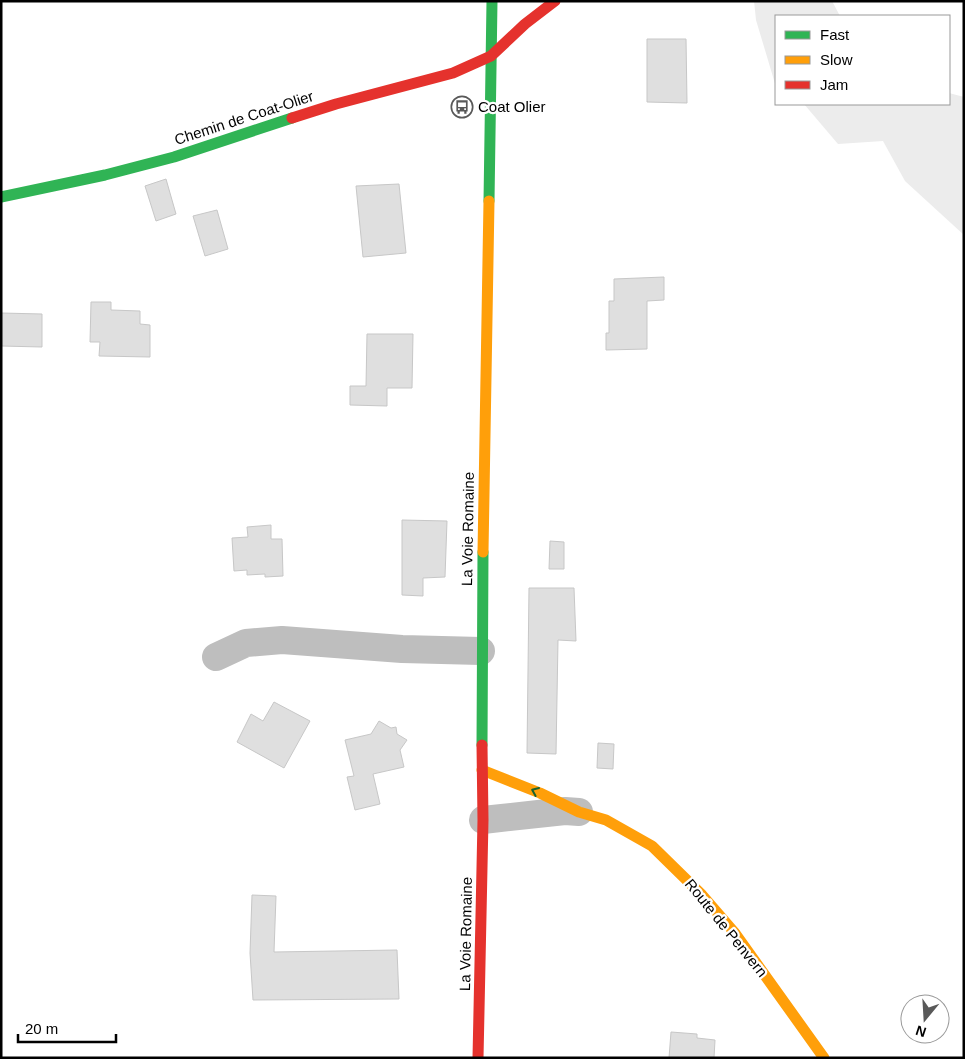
<svg xmlns="http://www.w3.org/2000/svg" width="965" height="1059" font-family="Arial,sans-serif">
<style>
.green{fill:#ececec}
.building{fill:#dfdfdf;stroke:#c7c7c7}
.lines{fill:none;stroke-linecap:round;stroke-linejoin:round}
.street{stroke:#bebebe;stroke-width:28}
.fast{stroke:#30b455;stroke-width:11}
.slow{stroke:#ff9f0a;stroke-width:11}
.jam{stroke:#e5322d;stroke-width:11}
.oneway{stroke:#1a632f}
.labels{text-anchor:middle;stroke-width:4.5;stroke-linejoin:round;paint-order:stroke}
.poi-label{font-size:15px;fill:#000;stroke:#fff;text-anchor:start}
.street-label{font-size:15px;fill:#000;stroke:#fff}
</style>
<rect width="100%" height="100%" fill="#fff"/>
<g class="green">
<polygon points="754,1 832,1 840,16 776,16 776,87 756,20"/>
<polygon points="949,93 964,97 964,235 905,181 883,141 838,144 804,104 949,104"/>
</g>
<g class="building">
<polygon points="647,39 686,39 687,103 647,102"/>
<polygon points="166,179 176,214 156,221 145,186"/>
<polygon points="399,184 406,253 363,257 356,186"/>
<polygon points="217,210 228,249 205,256 193,216"/>
<polygon points="664,277 664,300 647,301 647,349 606,350 606,333 609,333 609,301 614,301 614,279"/>
<polygon points="91,302 111,302 111,310 140,311 140,324 150,325 150,357 99,356 100,342 90,342"/>
<polygon points="1,313 42,314 42,347 1,346"/>
<polygon points="367,334 413,334 412,388 387,388 387,406 350,405 350,386 366,386"/>
<polygon points="402,520 447,521 445,577 423,578 423,596 402,595"/>
<polygon points="271,525 271,539 282,539 283,576 265,577 265,574 247,575 247,570 234,571 232,538 248,537 247,527"/>
<polygon points="550,541 564,542 564,569 549,569"/>
<polygon points="529,588 574,588 576,641 558,640 556,754 527,753"/>
<polygon points="274,702 310,721 284,768 237,742 251,714 263,721"/>
<polygon points="379,721 391,728 396,727 397,734 407,740 400,750 404,767 373,774 380,804 355,810 347,777 354,776 345,740 371,734"/>
<polygon points="598,743 614,744 613,769 597,768"/>
<polygon points="252,895 276,896 274,952 397,950 399,999 253,1000 250,953"/>
<polygon points="671,1032 697,1034 697,1038 715,1040 714,1058 669,1058"/>
</g>
<g class="lines">
<g class="street">
<polyline points="216,657 246,643 282,640 402,649 481,651"/>
<polyline points="483,820 565,811 579,812"/>
</g>
<g class="fast">
<polyline points="1,197 105,175 174,157 292,118"/>
<polyline points="489,201 492,1"/>
<polyline points="482,745 483,552"/>
</g>
<g class="slow">
<polyline points="483,552 489,201"/>
<polyline points="482,770 540,793 579,812 606,820 652,846 702,895 734,932 824,1058"/>
</g>
<g class="jam">
<polyline points="292,118 336,104 453,73 491,56 525,24 555,1"/>
<polyline points="478,1058 483,820 482,745"/>
</g>
</g>
<defs><path id="oneway-chevron" d="M-2-3.5L2.5 0L-2 3.5" fill="none" stroke-width="1.6" stroke-linecap="round" stroke-linejoin="round" transform="scale(1.25)"/></defs>
<use class="oneway" href="#oneway-chevron" transform="translate(535 791) rotate(-157)"/>
<defs>
<g id="bus-ring" transform="scale(1.125)"><circle r="9.5" fill="#fff" stroke="#595959" stroke-width="1.5"/><path d="M-5-6H5V4H4V6H2V4H-2V6H-4V4H-5ZM-3.5-4V0h7V-4ZM-3.5 1.2v1.5H-2V1.2ZM2 1.2v1.5H3.5V1.2Z" fill="#595959"/></g>
</defs>
<g fill-rule="evenodd">
<use href="#bus-ring" x="462" y="107"/>
</g>
<g class="labels">
<g class="poi-label">
<text x="478" y="112">Coat Olier</text>
</g>
<g class="street-label">
<text transform="translate(244 118) rotate(-18)" y="5">Chemin de Coat-Olier</text>
<text transform="translate(468 529) rotate(-89)" y="5">La Voie Romaine</text>
<text transform="translate(726 928) rotate(51)" y="5">Route de Penvern</text>
<text transform="translate(466 934) rotate(-89)" y="5">La Voie Romaine</text>
</g>
</g>
<rect width="965" height="1059" fill="none" stroke="#000000" stroke-width="5"/>
<rect x="775" y="15" width="175" height="90" fill="#ffffff" stroke="#999999"/>
<rect x="785" y="31" width="25" height="8" fill="#30b455" stroke="#999999"/>
<text x="820" y="40" font-size="15" fill="#000000">Fast</text>
<rect x="785" y="56" width="25" height="8" fill="#ff9f0a" stroke="#999999"/>
<text x="820" y="65" font-size="15" fill="#000000">Slow</text>
<rect x="785" y="81" width="25" height="8" fill="#e5322d" stroke="#999999"/>
<text x="820" y="90" font-size="15" fill="#000000">Jam</text>
<g transform="translate(925 1019) rotate(198)"><circle r="24" fill="#ffffff" stroke="#999999"/>
<path d="M0-4L9 19L0 12L-9 19Z" fill="#595959"/>
<text y="-8" font-size="14" font-weight="bold" text-anchor="middle" fill="#000000">N</text>
</g>
<path d="M18 1034v8h98v-8" fill="none" stroke="#000000" stroke-width="2.5"/>
<text x="25" y="1034" font-size="15" fill="#000000" stroke="#ffffff" stroke-width="4" paint-order="stroke">20 m</text>
</svg>
